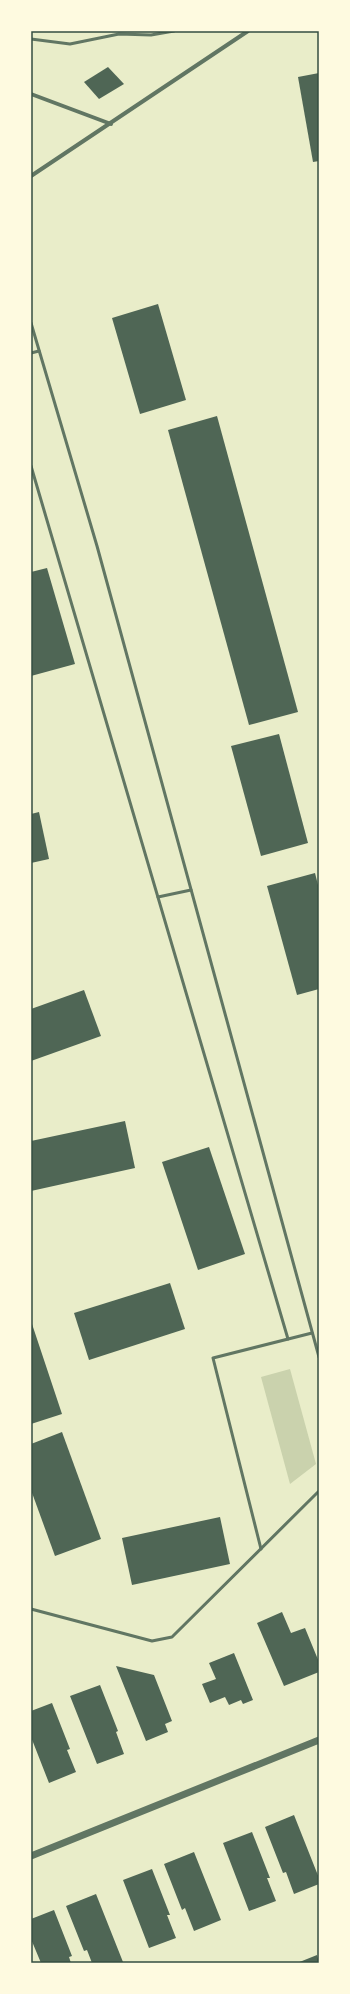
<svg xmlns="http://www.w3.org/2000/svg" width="350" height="1994" font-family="Jost,sans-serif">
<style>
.green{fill:#cad2ad}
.building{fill:#4f6655}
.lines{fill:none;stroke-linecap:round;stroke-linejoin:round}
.service{stroke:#617663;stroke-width:3}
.minor{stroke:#617663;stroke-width:4}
.tertiary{stroke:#617663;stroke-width:7}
.neatline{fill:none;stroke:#344e41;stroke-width:1.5}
</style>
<rect width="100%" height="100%" fill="#e9edc9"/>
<polygon class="green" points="290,1369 316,1464 290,1484 261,1377"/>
<g class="building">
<polygon points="108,67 124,84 99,99 84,82"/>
<polygon points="319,73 319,161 313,162 298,77"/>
<polygon points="158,304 186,400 140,414 112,318"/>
<polygon points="217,416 298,712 249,725 168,430"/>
<polygon points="47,568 75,664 31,676 31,572"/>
<polygon points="279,734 308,843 261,856 231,746"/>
<polygon points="39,812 49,859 31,863 31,814"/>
<polygon points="315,873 319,889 319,989 297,995 267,886"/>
<polygon points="84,990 101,1036 31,1061 31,1009"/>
<polygon points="125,1121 135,1168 31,1191 31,1141"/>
<polygon points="209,1147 245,1254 198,1270 162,1162"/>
<polygon points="170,1283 185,1329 89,1360 74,1313"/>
<polygon points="31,1321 62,1414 31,1424"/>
<polygon points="62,1432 101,1539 55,1556 31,1490 31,1444"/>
<polygon points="220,1517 230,1564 132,1585 122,1538"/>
<polygon points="282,1612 291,1633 305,1628 319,1662 319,1672 284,1686 257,1623"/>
<polygon points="234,1653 253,1700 243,1704 241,1700 229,1705 225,1697 210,1703 202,1684 216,1679 209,1663"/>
<polygon points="116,1666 154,1675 172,1721 165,1724 168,1732 146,1741"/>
<polygon points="100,1685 118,1731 116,1732 124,1754 97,1764 70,1696"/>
<polygon points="52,1703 70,1749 67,1750 76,1772 49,1783 31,1737 31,1711"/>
<polygon points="294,1815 319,1878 319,1884 294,1894 286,1872 283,1873 265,1827"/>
<polygon points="252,1832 270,1878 267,1878 276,1901 249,1911 223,1843"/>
<polygon points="194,1852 221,1920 194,1931 185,1908 182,1910 164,1864"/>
<polygon points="152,1869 170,1915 167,1915 176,1938 149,1948 123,1880"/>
<polygon points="96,1894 123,1962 121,1963 92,1963 87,1950 84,1951 66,1906"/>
<polygon points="54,1910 72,1956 69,1957 71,1963 41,1963 31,1939 31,1919"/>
<polygon points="317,1955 319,1963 297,1963"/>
</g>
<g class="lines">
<g class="service">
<polyline points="31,39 70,44 119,34 151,35 174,31"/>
<polyline points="31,323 97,546 319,1357"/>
<polyline points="31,353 39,351"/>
<polyline points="31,466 288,1339"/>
<polyline points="158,897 191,890"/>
<polyline points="261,1549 213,1358 312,1333"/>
<polyline points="31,1609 152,1641 172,1637 319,1491"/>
</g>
<g class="minor">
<polyline points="31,94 111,124"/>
<polyline points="31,176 248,31"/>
</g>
<polyline class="tertiary" points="31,1856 319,1740"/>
</g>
<rect width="350" height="1994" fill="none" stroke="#fefae0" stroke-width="64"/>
<rect x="32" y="32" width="286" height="1930" class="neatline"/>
</svg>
